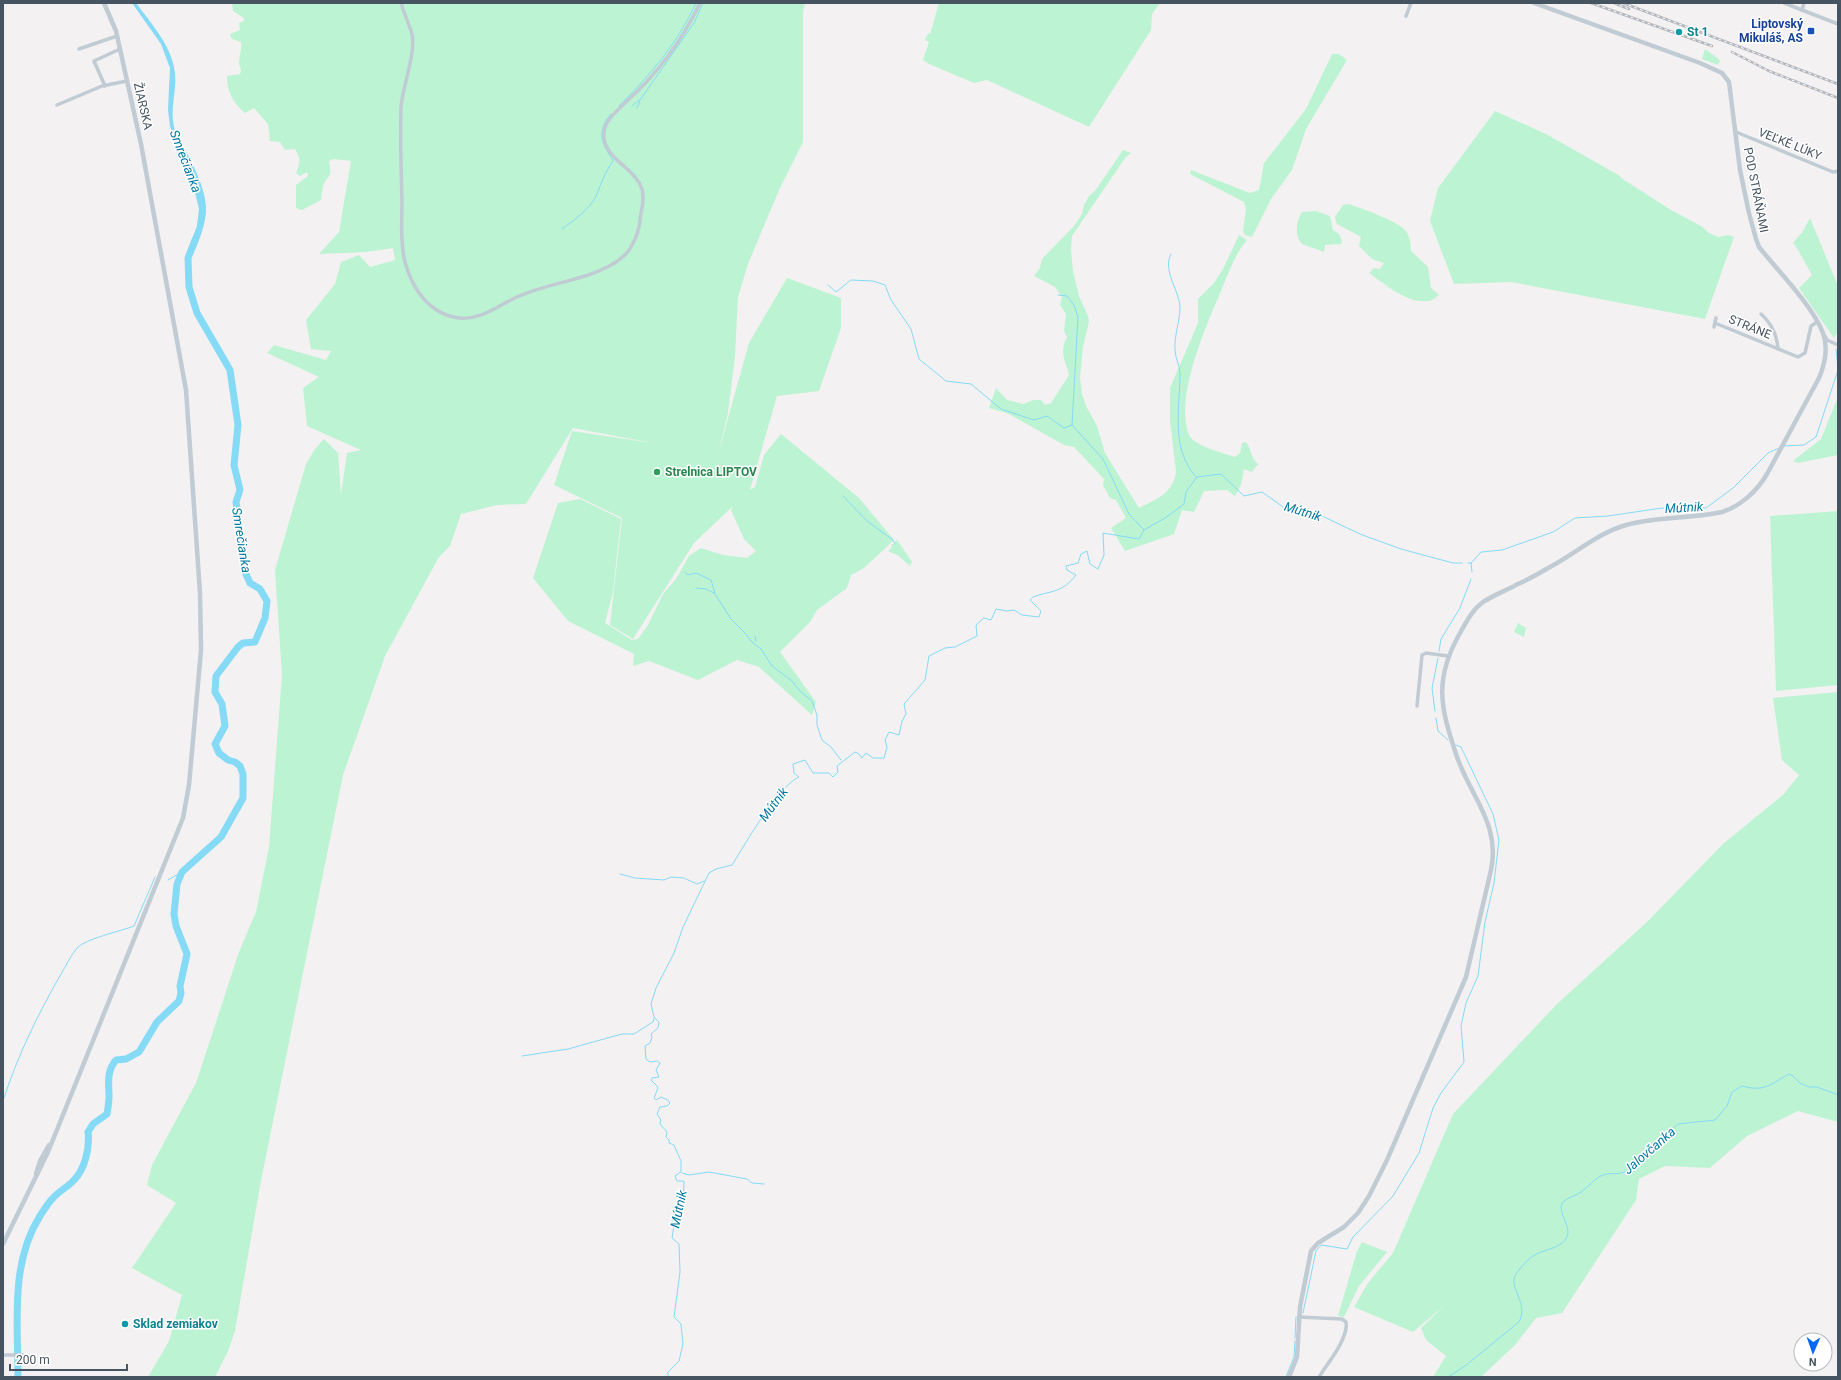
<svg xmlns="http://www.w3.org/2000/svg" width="1841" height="1380" font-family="Roboto,sans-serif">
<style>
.green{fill:#bcf4d3}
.water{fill:#85daf5}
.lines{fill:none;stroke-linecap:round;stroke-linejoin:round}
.stream{stroke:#85daf5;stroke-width:1}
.river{stroke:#85daf5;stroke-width:7}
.minor{stroke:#c0cbd4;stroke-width:3.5}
.tertiary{stroke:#c0cbd4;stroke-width:4.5}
.rail-casing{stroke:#b2b5bc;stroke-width:2.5}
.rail{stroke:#fff;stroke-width:1;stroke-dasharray:3;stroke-linecap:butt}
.transit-dot{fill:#1a4fb4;stroke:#fff;stroke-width:1.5}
.culture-dot{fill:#0f9aa8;stroke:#fff;stroke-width:1.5}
.leisure-dot{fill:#2e9e5b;stroke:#fff;stroke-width:1.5}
.labels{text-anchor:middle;stroke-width:3;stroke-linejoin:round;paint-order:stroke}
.transit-label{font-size:12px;font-weight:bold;fill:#164399;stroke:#fff;text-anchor:end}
.culture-label{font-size:12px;font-weight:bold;fill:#0d838f;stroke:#fff;text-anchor:start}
.street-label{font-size:12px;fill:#465360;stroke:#fff}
.leisure-label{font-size:12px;font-weight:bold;fill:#27864d;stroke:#fff;text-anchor:start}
.water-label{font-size:13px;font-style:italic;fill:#037aa1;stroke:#fff}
</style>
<rect width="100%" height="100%" fill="#f3f1f1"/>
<g class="green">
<path d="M232,3H805L803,12V142L779,190L748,264L738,297L735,356L728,413L718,454L749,343L787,278L841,298V328L819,391L777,396L750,490L755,487L764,455L781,434L859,498L894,540L864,568L851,575L847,588L817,610L810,622L780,652L816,702L812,715L759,667L737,660L698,680L649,661L633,666L634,654L568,621L533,578L558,503L580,499L621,519L613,592L605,623L632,640L638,639L648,625L663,594L676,579L689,556L701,548L723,555L747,558L756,551L744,539L731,510L733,506L694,543L633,639L610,625L622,518L554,485L572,431L653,443L573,428L526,504L497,505L461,514L450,546L439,557L385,656L343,775L260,1186L235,1331L228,1351L215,1377H148L169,1341L182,1295L132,1268L176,1203L147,1185L152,1165L196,1083L239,952L256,912L269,847L282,675L275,570L306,464L315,449L324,439L338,453L341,494L347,453L361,450L307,426L303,388L319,377L267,353L274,345L326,360L331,351L311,349L306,320L335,284L341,262L359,255L370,267L395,260L393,248L366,252L319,254L339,232L351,161L334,159L329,161C333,180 328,173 323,186C322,191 321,196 321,200L302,210L296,208V185L308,176L307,172L300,176L296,173C300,163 301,159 295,149L285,150L280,142L270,141L268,124L254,108L245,113C233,103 227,92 227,76L240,74C242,69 240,68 239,64C239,56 242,50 241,42L232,39L230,34L240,30L239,23L244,21V18L233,11Z"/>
<polygon points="939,3 1160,3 1152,14 1151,30 1089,127 987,80 974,83 929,64 923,60 929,42 925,40 928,33 930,34"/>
<polygon points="1705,49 1720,60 1718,65 1702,59"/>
<polygon points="1332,54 1339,54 1347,60 1306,129 1292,170 1271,199 1252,237 1245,235 1243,231 1246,209 1244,202 1190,174 1191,170 1250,193 1259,190 1264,163 1306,109"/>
<polygon points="1495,111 1546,134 1620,176 1621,178 1671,210 1701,226 1709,233 1718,237 1728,235 1734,237 1705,319 1511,282 1454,284 1430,221 1438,188"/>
<path d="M1123,150L1131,153L1125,158L1072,236L1071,250L1073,271L1079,296L1088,316L1089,322L1083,347L1080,377L1082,394L1086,406L1097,426L1105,453L1139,508C1157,499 1173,493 1176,472L1170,420V388L1198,323V299L1214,283L1223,269L1239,235L1247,240C1235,254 1228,274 1221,291C1206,326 1174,398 1189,435C1194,446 1224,453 1235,457L1240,453L1242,443L1246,442C1252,449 1250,458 1258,464L1252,472L1244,469L1241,485L1235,496L1227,490L1204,491L1194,512L1182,510L1174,534L1125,551L1111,528L1126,518L1116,500L1110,498L1103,485L1104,479L1074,447L1064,445L1007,413L989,408L996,388L1007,400L1023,404L1034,400H1041L1045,405L1051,403L1069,375C1065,359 1059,353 1067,337L1064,331L1066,314L1060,305L1062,297L1055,287L1034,276L1040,268L1042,259L1074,226L1082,214L1084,205L1089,196L1095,191Z"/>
<path d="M1348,204C1361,208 1397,221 1405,230C1410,237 1411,243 1411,251L1428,267L1431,288L1439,295C1436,297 1432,301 1428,301C1407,304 1385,284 1369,273L1374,268L1380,269L1384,263L1372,259L1359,246L1361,237L1337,224L1335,217L1343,205Z"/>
<path d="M1316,211L1330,216L1333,230L1339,234L1342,241L1341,244L1325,245L1324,252L1302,244C1294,235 1296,221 1302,212Z"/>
<polygon points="1810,218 1838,286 1838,331 1834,338 1799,288 1812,275 1797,248 1793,243 1803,231"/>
<polygon points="1838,397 1838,455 1798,463 1793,461 1821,439"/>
<polygon points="1838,511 1838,685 1776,691 1770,516"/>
<polygon points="895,537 913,563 910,563 911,567 899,556 888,551 891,549 892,544 895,544 895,541 897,541"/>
<polygon points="1518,623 1526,628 1524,637 1514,632"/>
<polygon points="1838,692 1838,1122 1798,1111 1747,1136 1710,1168 1665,1166 1639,1179 1636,1200 1562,1313 1536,1318 1515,1345 1481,1377 1433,1377 1446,1356 1426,1340 1421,1328 1444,1306 1413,1332 1354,1307 1368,1283 1393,1253 1453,1114 1557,1004 1647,922 1723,844 1784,794 1799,775 1782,760 1773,698"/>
<polygon points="1362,1242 1387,1252 1359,1286 1344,1317 1338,1316 1357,1251"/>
</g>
<path class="water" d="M132,3L137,4C152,25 172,46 175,73C177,92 169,110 175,130C178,140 185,148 189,157C197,173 207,194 206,212C205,225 200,238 195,250L189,247L197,226L199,209L192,180L177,149L170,126L168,110L170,68L161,44Z"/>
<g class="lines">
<g class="stream">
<path d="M619,106C650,75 678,43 696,3"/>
<polyline points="632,106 639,100"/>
<polyline points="637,108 640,100 694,23 703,3"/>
<path d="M562,229C573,221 590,209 596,196C601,184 605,172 613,161C611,156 607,152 605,147C599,135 602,124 611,114"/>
<path d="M1171,254C1162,270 1179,290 1180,307C1180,322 1174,335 1175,350C1175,358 1180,365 1180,374C1180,408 1170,448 1196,477"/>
<polyline points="828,285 836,292 851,280 873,281 885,285 891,300 911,329 919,359 946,381 971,384 1001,409 1034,420 1047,416 1064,428 1072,425 1103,459 1129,514 1144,530"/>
<polyline points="1058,295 1067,296 1074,305 1078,317 1072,425"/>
<polyline points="1838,335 1838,340"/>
<polyline points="1836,349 1838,368"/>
<polyline points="1783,446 1804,445 1816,437 1838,370"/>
<polyline points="843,496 867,521 893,540 895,544"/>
<polyline points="1468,563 1471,563 1481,552 1502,550 1539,537 1553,532 1575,518 1608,516 1662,508 1706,508 1733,488 1768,453 1779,448"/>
<polyline points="1471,563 1472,572"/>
<polyline points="685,572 688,575 696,573 711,580 715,594 731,619 745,633 753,643 761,649 772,666 792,681 799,690 812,701 817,715 817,725 822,740 831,747 841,760"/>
<polyline points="696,588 706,589 714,593"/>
<polyline points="755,636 756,641"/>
<polyline points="1439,651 1441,639 1460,608 1471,579"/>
<polyline points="1435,711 1432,688 1438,658"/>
<polyline points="1436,718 1438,731 1448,740"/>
<polyline points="620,874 635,878 664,880 671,877 684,878 697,884 704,881"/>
<polyline points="168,880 182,872"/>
<polyline points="522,1056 568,1049 622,1034 634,1034 653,1022 654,1018"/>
<path d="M3,1101C17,1057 38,1014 61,974C66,966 71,955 77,948C85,939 121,931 134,926L155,877"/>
<polyline points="682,1173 689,1175 709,1172 747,1179 752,1183 764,1184"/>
<polyline points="1303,1313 1316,1251 1321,1245 1347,1249 1353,1237 1393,1196 1419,1153 1433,1108 1441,1093 1464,1062 1461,1026 1466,1003 1478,976 1485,922 1494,883 1499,840 1493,814 1461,747 1456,745"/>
<polyline points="1295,1338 1296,1317"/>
<path d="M668,1377V1372L679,1361L683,1344L681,1324L674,1317L680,1272L679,1244L672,1238C674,1219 685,1201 684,1181H677L675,1176L681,1172V1161L674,1145L669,1143V1140L666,1137L667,1132L660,1124L661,1120L657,1114L660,1107L667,1106L670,1103L668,1100L661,1097L656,1100L654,1098L658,1088L657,1086L651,1080L652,1078L659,1077L656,1070L660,1063L657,1061L650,1062L646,1059L645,1046L650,1043L652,1037L651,1034L658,1028L659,1022L654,1017L651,1004L656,988L674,953L683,927L709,873L716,869L732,865C746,843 778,786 799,777L794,773L793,764L805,760L813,773H829L833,777L838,772L837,766L855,752L859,754L862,758L866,753L873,758H884L887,747L885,740L889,732L899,735L902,721L906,714L904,704L925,680L929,656L945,648L955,647L977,636L976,625L984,618L991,620L996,609L1007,611L1014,610L1022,615L1039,617L1041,611L1030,600L1033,597C1053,590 1062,593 1076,575L1067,570L1066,566L1078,563L1081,554L1087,551L1090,564L1098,569L1104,555L1103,533L1139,539L1144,530L1165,518L1184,504L1186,492L1197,477L1221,474L1244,496L1262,492L1286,509L1320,515L1360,534L1401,549L1453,563H1462"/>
<polyline points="1286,1377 1294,1357 1295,1341"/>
<path d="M1448,1377L1465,1366L1519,1322C1529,1303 1509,1289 1515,1276C1518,1270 1528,1259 1533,1256C1543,1249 1562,1249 1567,1237C1572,1227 1556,1211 1563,1202C1568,1197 1576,1196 1581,1192C1588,1187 1595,1178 1603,1175C1614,1171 1625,1179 1634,1162L1678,1124L1715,1120L1727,1106L1732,1092L1742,1086C1765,1092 1769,1085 1789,1074L1793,1076L1800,1083L1809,1087H1817L1838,1095"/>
</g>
<path class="river" d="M18,1377C18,1324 10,1263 40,1216C44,1210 48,1203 53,1198C59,1191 68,1187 74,1180C85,1169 90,1147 88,1132L93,1124L107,1114C108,1108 109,1102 109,1097C109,1083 106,1072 116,1060L126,1059L139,1052L157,1022L179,1001L181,993L180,986L187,954L176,926L174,914L177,884L182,872L221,837L243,798V774L240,766L235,762L228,760L219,753L215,744L225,726L222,704L215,692L216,676L238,647L243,643L255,642L265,618L267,601L260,589L250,583L245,572L236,502L240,490L234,465L238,425L230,370L197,313L189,287L188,258L195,240"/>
<g class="minor">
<path d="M401,3C404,13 409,24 412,34C416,55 402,87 401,108C400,139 401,169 402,200C402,220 400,242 405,262C412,289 430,315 460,318C480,320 496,307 513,299C544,283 581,282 611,265C620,260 628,254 632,245C638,236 640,224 641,213C643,205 644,197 642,189C635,167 601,158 604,132C605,120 618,110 626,102C657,74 682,41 700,3"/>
<polyline points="1784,3 1838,24"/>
<polyline points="1802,10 1804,3"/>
<polyline points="1406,16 1411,3"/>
<polyline points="79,49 117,36"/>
<polyline points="105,86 94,61 120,49"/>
<polyline points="57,105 102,86 127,81"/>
<polyline points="1736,132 1833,172 1838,171"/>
<path d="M1761,314C1771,323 1777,335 1778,349"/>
<polyline points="1715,323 1798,357 1805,353 1811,326 1817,322"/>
<polyline points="1714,327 1716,318"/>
<polyline points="1825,336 1827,340 1838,345"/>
<polyline points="1417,706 1422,655 1426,653 1448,656"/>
<path d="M1299,1317L1342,1319L1346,1322C1349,1338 1327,1364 1319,1377"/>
<polyline points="3,1355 23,1355"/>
</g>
<g class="tertiary">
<polyline points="36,1174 40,1161 49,1145"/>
<polyline points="3,1244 48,1152 183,818 189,785 201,650 200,593 186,390 141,144 116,31 104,3"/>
<path d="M1289,1377L1297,1357L1300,1307L1311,1251L1318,1243L1344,1227L1358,1213L1369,1196L1387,1160L1466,977L1491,870C1501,823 1469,795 1456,754C1440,706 1434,679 1460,633C1467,621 1472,610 1483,602C1494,595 1507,590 1518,584C1529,579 1540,573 1550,567C1576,553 1598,533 1626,525C1657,516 1691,519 1722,512C1741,506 1757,491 1767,474L1819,378C1825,364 1828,347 1823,333C1812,305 1778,271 1759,247L1756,239L1749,213L1740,170L1729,82L1722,73L1700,63L1534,3"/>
</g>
<g class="rail-casing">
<g id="rail">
<polyline points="1591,3 1712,46"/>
<polyline points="1614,3 1629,9"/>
<polyline points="1623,3 1838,84"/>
<polyline points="1732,52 1769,71 1838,98"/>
</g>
</g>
<use href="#rail" class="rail"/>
</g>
<rect class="transit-dot" x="1807" y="27" width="8" height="8" rx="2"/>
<g class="culture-dot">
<circle cx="1679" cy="32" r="4"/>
<circle cx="125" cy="1324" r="4"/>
</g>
<circle class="leisure-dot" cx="657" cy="472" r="4"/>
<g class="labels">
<g class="transit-label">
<text x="1803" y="28">Liptovský<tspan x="1803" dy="14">Mikuláš, AS</tspan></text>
</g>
<g class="culture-label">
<text x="1687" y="36">St 1</text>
<text x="133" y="1328">Sklad zemiakov</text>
</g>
<g class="street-label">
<text transform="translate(143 106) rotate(77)" y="4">ŽIARSKA</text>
<text transform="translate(1790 144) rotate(22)" y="4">VEĽKÉ LÚKY</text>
<text transform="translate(1756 190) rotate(79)" y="4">POD STRÁŇAMI</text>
<text transform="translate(1750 327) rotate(22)" y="4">STRÁNE</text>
</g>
<g class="leisure-label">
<text x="665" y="476">Strelnica LIPTOV</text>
</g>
<g class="water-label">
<text transform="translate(186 161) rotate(69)" y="5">Smrečianka</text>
<text transform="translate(1684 507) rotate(-3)" y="5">Mútnik</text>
<text transform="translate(1303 511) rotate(17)" y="5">Mútnik</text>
<text transform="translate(242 540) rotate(81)" y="5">Smrečianka</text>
<text transform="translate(773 804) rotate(-53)" y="5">Mútnik</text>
<text transform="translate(1649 1150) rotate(-41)" y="5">Jalovčanka</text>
<text transform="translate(678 1209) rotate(-78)" y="5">Mútnik</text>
</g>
</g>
<rect width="1841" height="1380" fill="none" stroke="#465360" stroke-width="8"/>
<g transform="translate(1813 1352) rotate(182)"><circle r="19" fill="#ffffff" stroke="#b5babf"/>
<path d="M0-3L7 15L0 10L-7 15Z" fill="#0668f7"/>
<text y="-6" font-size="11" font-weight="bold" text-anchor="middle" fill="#465360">N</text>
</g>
<path d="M10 1364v6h117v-6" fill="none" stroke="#465360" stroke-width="2"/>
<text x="16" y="1364" font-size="12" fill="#465360" stroke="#ffffff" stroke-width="3" paint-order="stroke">200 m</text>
</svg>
